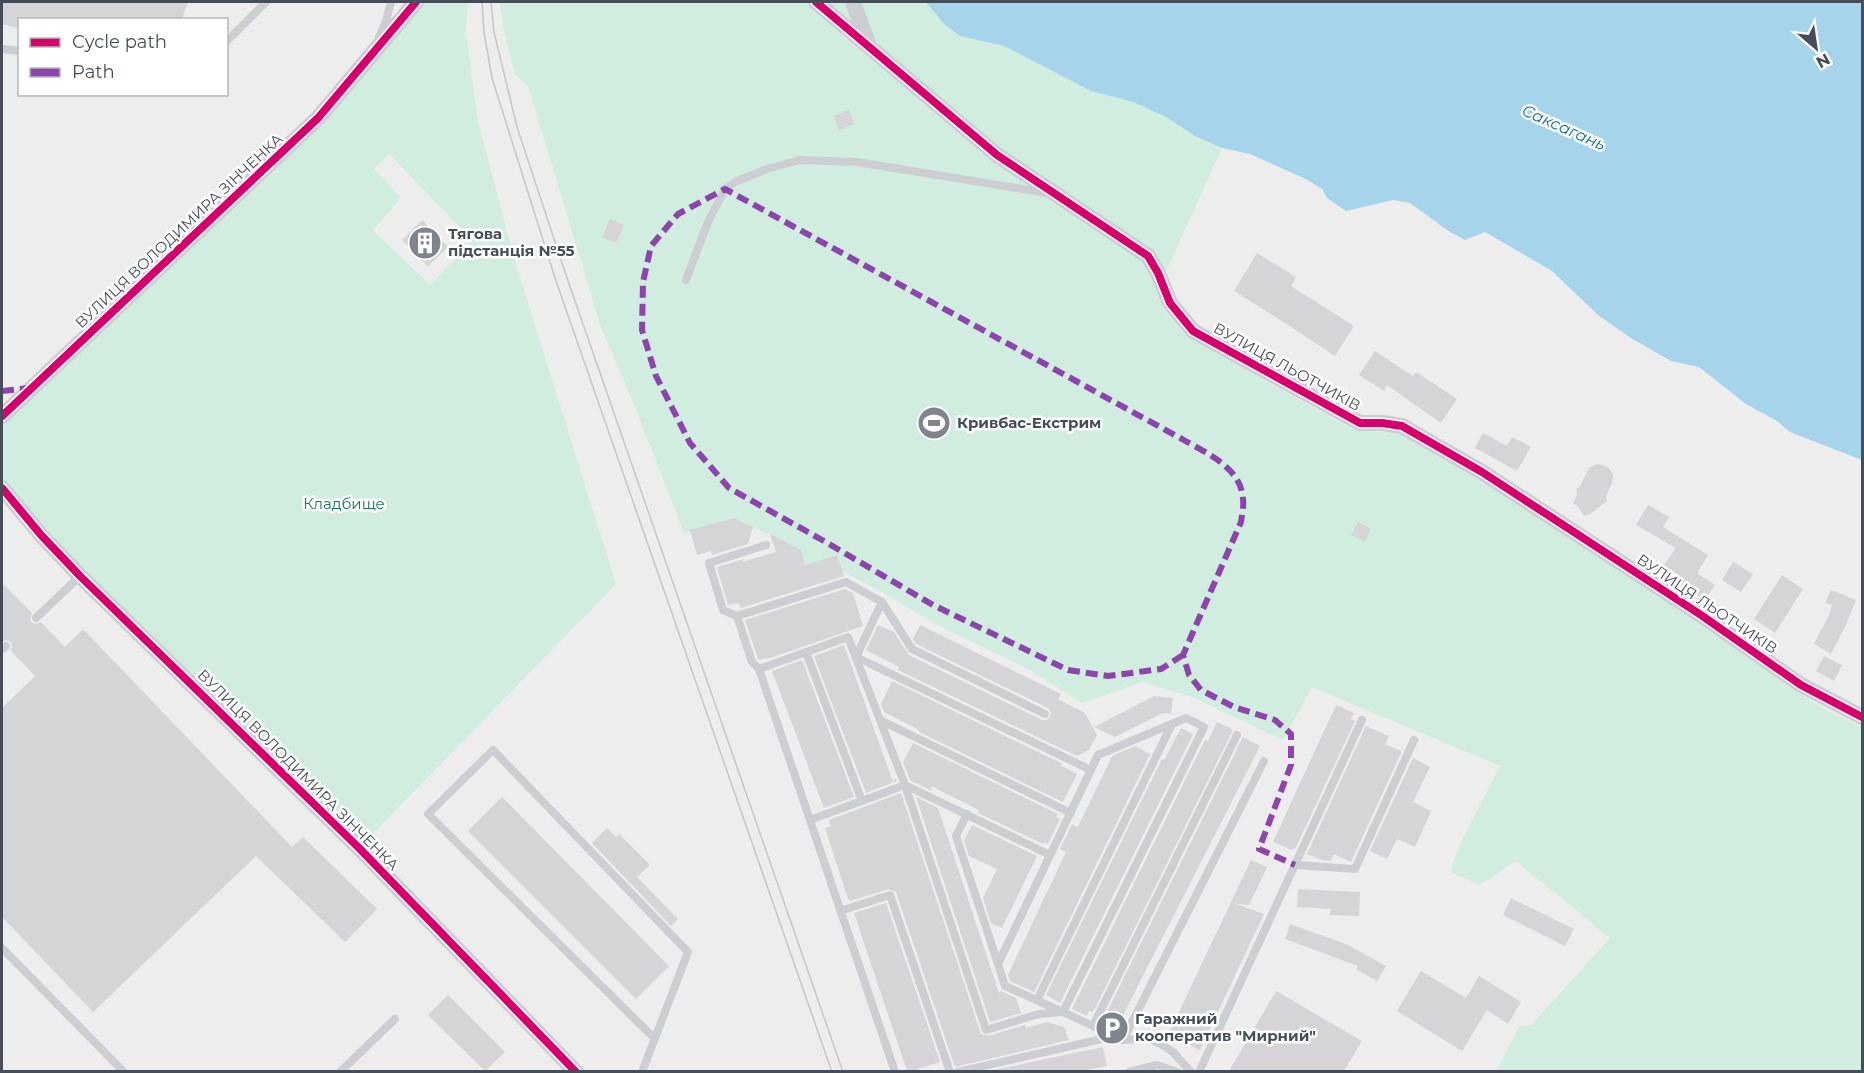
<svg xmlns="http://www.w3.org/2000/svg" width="1864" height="1073" font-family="Montserrat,sans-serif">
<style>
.green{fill:#d1ede0;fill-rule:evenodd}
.water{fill:#a6d4eb}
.building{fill:#d5d5d7}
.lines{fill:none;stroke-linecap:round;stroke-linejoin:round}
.lane{stroke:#ccced1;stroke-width:8}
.street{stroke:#ccced1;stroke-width:16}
.tram{stroke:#c5c6c8;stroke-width:1.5}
.quiet{stroke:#8e44ad;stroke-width:6;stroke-dasharray:12 6;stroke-linecap:butt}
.cycleway-casing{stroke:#fff;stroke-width:11}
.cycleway{stroke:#d6006c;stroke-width:8}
.labels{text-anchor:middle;stroke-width:5;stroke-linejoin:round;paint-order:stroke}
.street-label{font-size:15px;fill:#454d59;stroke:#fff}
.poi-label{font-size:15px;font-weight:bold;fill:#454d59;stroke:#fff;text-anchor:start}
.park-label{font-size:15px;fill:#177955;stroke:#fff}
.water-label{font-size:16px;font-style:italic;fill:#0e71a4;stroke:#fff}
</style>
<rect width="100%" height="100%" fill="#eeeded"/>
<g class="green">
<path d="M416,2H468L466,33L478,121L514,258L616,584L359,848L2,488V419L318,119ZM389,154L473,241L430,285L373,230L401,198L374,169Z"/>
<polygon points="500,2 926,2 944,24 960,36 1004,46 1091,91 1133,102 1166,117 1195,136 1222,148 1166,272 1155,289 1164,310 1189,338 1354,430 1402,433 1477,478 1694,620 1797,692 1824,709 1862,727 1862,1071 1496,1071 1520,1026 1531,1025 1610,938 1516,861 1480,885 1450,872 1460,844 1500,766 1312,687 1283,740 1192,697 1142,682 1082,703 1028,669 935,624 880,591 842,571 837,555 805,565 800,550 734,518 684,533 633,402 601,327 528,86 515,75 503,27"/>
</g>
<polygon class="water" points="926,2 1862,2 1862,460 1790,432 1777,421 1746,404 1699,367 1671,361 1631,338 1598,315 1552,271 1485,232 1465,240 1447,230 1410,203 1393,200 1346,211 1327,198 1322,189 1306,179 1250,154 1222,148 1195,136 1166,117 1133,102 1091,91 1004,46 960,36 944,24"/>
<g class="building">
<polygon points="2,2 188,2 182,20 20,20 20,29 2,24"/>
<polygon points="849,110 854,124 839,130 834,116"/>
<polygon points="610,219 624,225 616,243 602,237"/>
<polygon points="422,220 448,247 428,266 402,240"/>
<polygon points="1257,253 1296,277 1291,286 1354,326 1335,356 1285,323 1234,291"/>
<polygon points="1375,351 1413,376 1416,372 1457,399 1441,423 1387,385 1384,391 1359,375"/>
<polygon points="1483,433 1507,446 1512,437 1531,447 1517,471 1475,448"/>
<polygon points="1597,464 1604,465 1610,469 1613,476 1612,483 1606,496 1607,501 1590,514 1584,516 1577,505 1573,504 1577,494 1576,489 1580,486 1590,467"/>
<polygon points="1648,505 1669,517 1663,527 1708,555 1697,573 1715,585 1705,600 1679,584 1683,578 1664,565 1676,548 1636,525"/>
<polygon points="734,518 753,527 748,544 712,555 711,551 697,555 690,530"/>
<polygon points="1358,522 1371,529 1365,542 1351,535"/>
<polygon points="770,534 801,550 805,565 837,555 844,576 741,608 739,603 728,605 717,567 744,559 742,562 776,552"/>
<polygon points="1733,562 1753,574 1741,592 1722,580"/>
<polygon points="1782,575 1803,589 1775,633 1754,619"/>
<polygon points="2,583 32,613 30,619 32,623 37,624 41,622 65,647 83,629 292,847 303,837 377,909 345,942 256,856 93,1012 2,917 2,708 35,676 11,651 12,647 11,642 7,640 2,641"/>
<polygon points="845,589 853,593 863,626 767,659 767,658 759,660 758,659 745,620"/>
<polygon points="1831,590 1856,600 1845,627 1831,654 1814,644 1829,615 1832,605 1825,603"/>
<polygon points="878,625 894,632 909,655 1042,720 1046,720 1050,717 1051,713 1048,708 916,644 913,639 920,625 1061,694 1058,699 1085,713 1097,735 1089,750 1077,756 898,670 899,667 866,650"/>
<polygon points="844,645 893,782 895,778 897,781 866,793 814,656"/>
<polygon points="1824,656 1842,665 1834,681 1816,671"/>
<polygon points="802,660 854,797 824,808 772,671"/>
<polygon points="892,681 1063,764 1060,765 1077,774 1063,802 919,732 919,730 884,712 881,704"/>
<polygon points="1154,696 1173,698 1171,714 1163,713 1115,737 1094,727"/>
<polygon points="1336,705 1354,713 1351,719 1355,721 1295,849 1293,848 1292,850 1273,842"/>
<polygon points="1217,722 1232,729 1232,732 1093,1012 1089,1011 1087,1016 1072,1009 1205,740 1208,741"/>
<polygon points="1366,726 1389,736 1385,744 1401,751 1401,753 1351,862 1334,854 1331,861 1322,860 1307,854"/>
<polygon points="1181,728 1193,734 1060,1003 1046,995 1162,759 1164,760"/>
<polygon points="1243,737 1260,746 1118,1025 1104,1018"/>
<polygon points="913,743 1058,814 1056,817 1060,819 1048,844 1044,842 1043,844 978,813 979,810 931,786 932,791 910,780 903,762"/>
<polygon points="1135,746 1150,754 1035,990 1034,992 1010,981 1008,975 1066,852 1060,849 1072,824 1078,827 1112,756"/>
<polygon points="1413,758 1430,767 1413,802 1431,811 1415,847 1397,839 1387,859 1370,851"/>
<polygon points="901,793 981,1034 988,1036 1025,1025 1026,1028 1047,1022 1064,1027 1069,1040 955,1067 896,892 889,889 850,901 848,899 825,828 831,826 829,820"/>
<polygon points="502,797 669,966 636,999 468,831"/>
<polygon points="916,797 938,808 999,993 1001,991 1016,998 1021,1013 990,1022"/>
<polygon points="972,825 1037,856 1002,928 991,923 983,898 997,869 969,856 964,841"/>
<polygon points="607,828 616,837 619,834 650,865 637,877 678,919 671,926 592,843"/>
<polygon points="1251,860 1267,867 1249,905 1236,904 1264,914 1200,1050 1168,1035"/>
<polygon points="1298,889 1360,892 1359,916 1330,915 1331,909 1297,907"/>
<polygon points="1511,898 1574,929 1565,946 1503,915"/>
<polygon points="886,903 940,1062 912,1071 907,1071 854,913"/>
<polygon points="1290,924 1348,945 1386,966 1377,981 1356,969 1358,966 1285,939"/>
<polygon points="1421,971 1466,998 1479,976 1521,1002 1508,1024 1487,1010 1462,1051 1397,1011"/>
<polygon points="1276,991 1362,1041 1344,1071 1229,1071"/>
<polygon points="448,995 505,1052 485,1071 428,1015"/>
<polygon points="1103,1047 1107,1066 1081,1071 989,1071"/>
</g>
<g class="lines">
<g class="lane">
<polyline points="379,37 386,21 391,2"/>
<polyline points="226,42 266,2"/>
<polyline points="2,49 20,51"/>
<polyline points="686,280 708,222 725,189 737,181 767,169 800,160 857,162 1047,193"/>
<polyline points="882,602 912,649 1045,714"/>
<polyline points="737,616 846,582 882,602 856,657 1091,770"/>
<polyline points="36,618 80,576"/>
<polyline points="2,650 6,646"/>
<polyline points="806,652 862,801"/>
<polyline points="759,669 752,662 737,616 723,610 709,563 766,545"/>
<polygon points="1186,718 1204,727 1063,1012 1005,986 998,964 1098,755"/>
<polyline points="880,720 1071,813"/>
<polyline points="967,814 956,836 998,964"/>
<polyline points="810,820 905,785 1050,855"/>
<polyline points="1295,865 1355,869 1414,740"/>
<polyline points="840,911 890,895 950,1072"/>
<polyline points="2,948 124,1072"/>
<polyline points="1037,1000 1172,724"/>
<polyline points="1093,1026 1237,735"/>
<polyline points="1123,1040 1264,761"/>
<polyline points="340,1072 395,1019"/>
<polyline points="642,1072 688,952 493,750 428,814 655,1039"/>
<polyline points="895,1072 759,669 848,637 905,785 986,1030 1039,1014 1063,1012 1123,1040 1148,1038 1161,1044 1173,1052 1191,1072"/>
<polyline points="958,1072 1115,1036"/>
<polyline points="1129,1072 1157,1065 1177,1072"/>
<polyline points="1199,1072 1362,720"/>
</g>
<g class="street">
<polyline points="816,2 997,155 1148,256 1158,273 1170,303 1193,331 1360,423 1382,423 1402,426 1482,472 1701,615 1801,685 1862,717"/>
<polyline points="853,2 869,46"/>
<polyline points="2,416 318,118 416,2"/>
<polyline points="2,488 41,535 80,576 359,848 576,1072"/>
</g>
<g class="tram">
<polyline points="482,2 484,32 492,78 556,281 832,1072"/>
<polyline points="491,2 494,32 517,127 566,275 843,1072"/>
</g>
<g class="quiet">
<polyline points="2,391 30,388"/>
<path d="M1183,655L1161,669L1108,676L1068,670L933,605L824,541L729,488L690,443L656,376L642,330L643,282L651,246L678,214L725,189L1182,439C1206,453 1241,467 1243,499C1244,506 1242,515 1241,522L1183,655L1189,675L1201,690L1234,707L1275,720L1291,734V765L1259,849L1295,865"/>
</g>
<g class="cycleway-casing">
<g id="cycleway">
<polyline points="816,2 997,155 1148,256 1158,273 1170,303 1193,331 1360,423 1382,423 1402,426 1482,472 1701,615 1801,685 1862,717"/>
<polyline points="2,416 318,118 416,2"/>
<polyline points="2,488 41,535 80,576 359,848 576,1072"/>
</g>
</g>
<use href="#cycleway" class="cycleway"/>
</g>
<defs>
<g id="building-disc" transform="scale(1.725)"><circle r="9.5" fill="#80858d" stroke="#fff"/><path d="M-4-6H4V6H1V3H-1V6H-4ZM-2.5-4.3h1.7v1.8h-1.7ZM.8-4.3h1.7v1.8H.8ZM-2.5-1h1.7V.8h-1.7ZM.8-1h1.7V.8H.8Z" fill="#fff"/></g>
<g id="stadium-disc" transform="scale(1.725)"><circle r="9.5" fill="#80858d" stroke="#fff"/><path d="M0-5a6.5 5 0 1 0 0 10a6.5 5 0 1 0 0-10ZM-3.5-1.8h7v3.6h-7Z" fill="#fff"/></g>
<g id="parking-disc" transform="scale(1.725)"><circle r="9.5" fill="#80858d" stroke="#fff"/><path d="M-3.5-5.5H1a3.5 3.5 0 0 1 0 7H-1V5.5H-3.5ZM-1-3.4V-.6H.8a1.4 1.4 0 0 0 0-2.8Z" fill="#fff"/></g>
</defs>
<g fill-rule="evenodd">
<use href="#building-disc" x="425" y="243"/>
<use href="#stadium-disc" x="934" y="423"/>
<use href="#parking-disc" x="1112" y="1028"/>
</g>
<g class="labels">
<g class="street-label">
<text transform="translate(179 231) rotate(-43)" y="5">ВУЛИЦЯ ВОЛОДИМИРА ЗІНЧЕНКА</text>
<text transform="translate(1287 367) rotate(29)" y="5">ВУЛИЦЯ ЛЬОТЧИКІВ</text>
<text transform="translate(1707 604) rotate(34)" y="5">ВУЛИЦЯ ЛЬОТЧИКІВ</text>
<text transform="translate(298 770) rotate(45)" y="5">ВУЛИЦЯ ВОЛОДИМИРА ЗІНЧЕНКА</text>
</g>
<g class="poi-label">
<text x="448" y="239">Тягова<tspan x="448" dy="17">підстанція №55</tspan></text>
<text x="957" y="428">Кривбас-Екстрим</text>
<text x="1135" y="1024">Гаражний<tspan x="1135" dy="17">кооператив "Мирний"</tspan></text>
</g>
<g class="park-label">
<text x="344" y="509">Кладбище</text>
</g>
<g class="water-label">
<text transform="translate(1564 127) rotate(24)" y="6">Саксагань</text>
</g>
</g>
<rect width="1864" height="1073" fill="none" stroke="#454d59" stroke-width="6"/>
<rect x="18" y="18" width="210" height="78" fill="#ffffff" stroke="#b5b8bd" stroke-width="1.5"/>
<rect x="30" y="38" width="30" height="9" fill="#d6006c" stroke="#b5b8bd" stroke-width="1.5"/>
<text x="72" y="48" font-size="18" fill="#454d59">Cycle path</text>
<rect x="30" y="68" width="30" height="9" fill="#8e44ad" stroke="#b5b8bd" stroke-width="1.5"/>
<text x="72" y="78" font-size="18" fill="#454d59">Path</text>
<g transform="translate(1816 48) rotate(151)" stroke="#ffffff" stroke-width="4.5" paint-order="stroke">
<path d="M0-4.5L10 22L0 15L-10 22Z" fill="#454d59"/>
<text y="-9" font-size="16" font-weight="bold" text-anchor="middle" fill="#454d59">N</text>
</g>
</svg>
